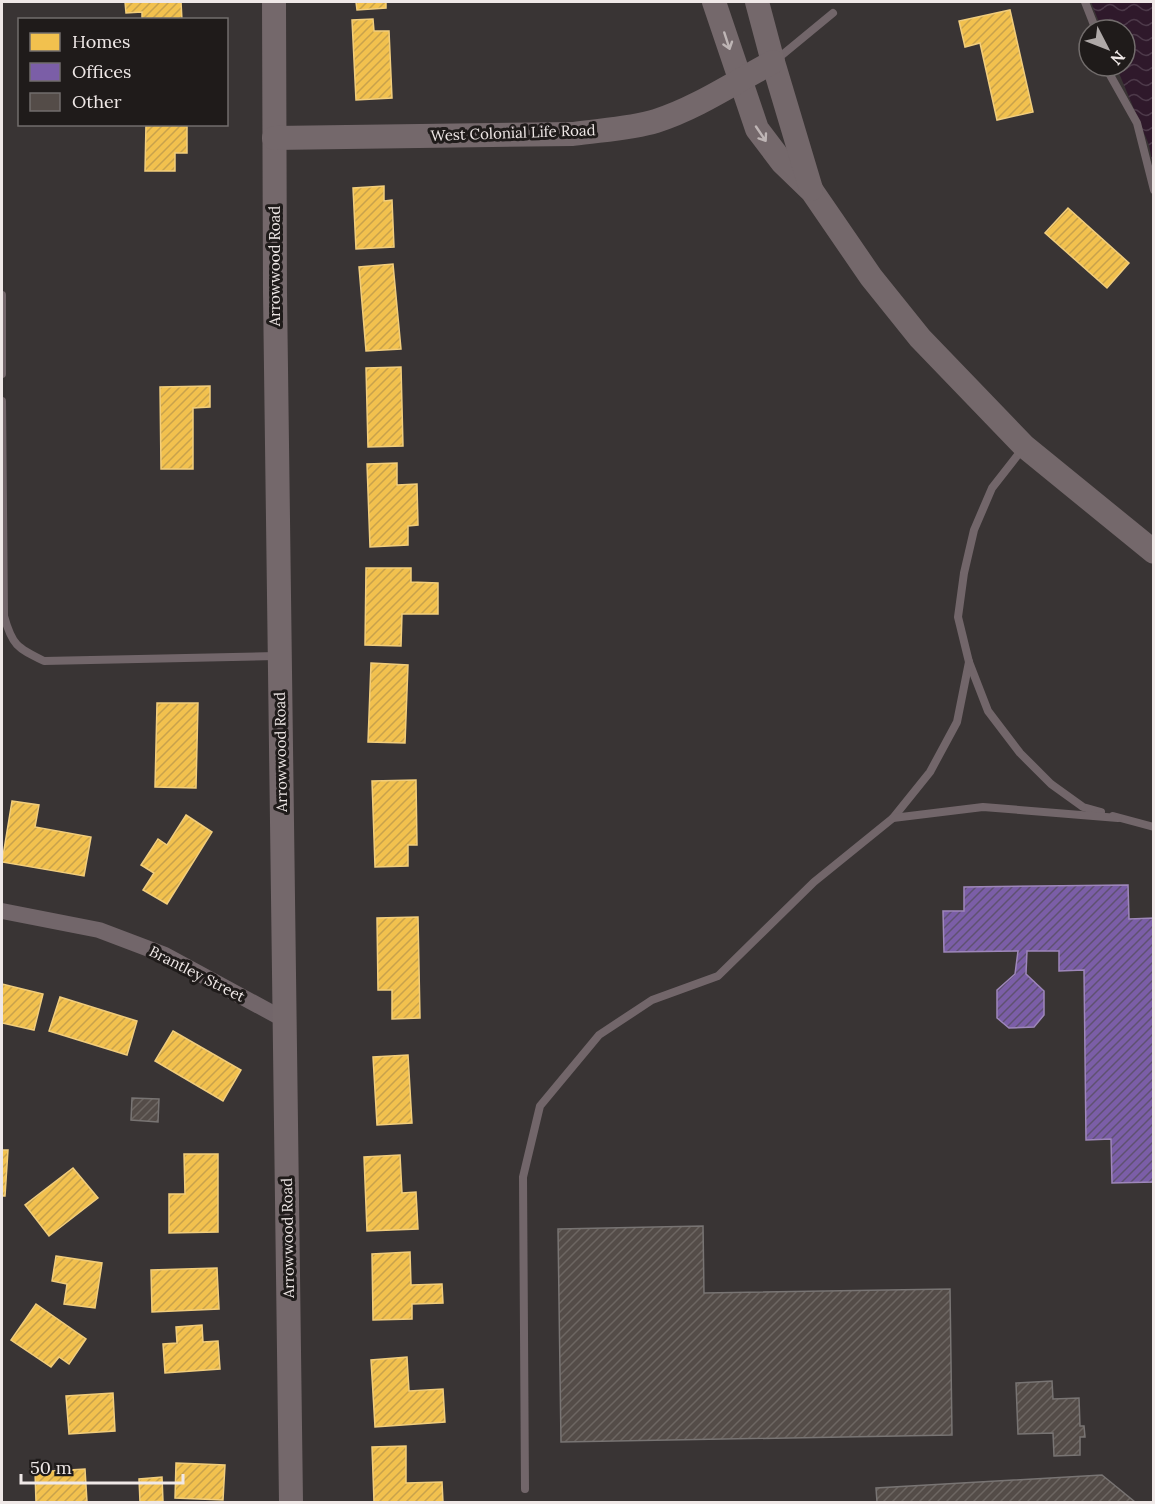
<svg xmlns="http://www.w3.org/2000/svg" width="1155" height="1504" font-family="Lora,serif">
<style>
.water{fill:url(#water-waves)}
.homes{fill:url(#homes-hatch);stroke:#f1cd7c;stroke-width:1.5}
.offices{fill:url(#offices-hatch);stroke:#9e87ba;stroke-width:1.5}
.building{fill:url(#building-hatch);stroke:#787473;stroke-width:1.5}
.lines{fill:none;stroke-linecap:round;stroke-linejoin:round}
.lane{stroke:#72666a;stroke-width:8}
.street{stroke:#72666a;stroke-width:16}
.secondary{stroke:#74686b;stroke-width:24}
.oneway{stroke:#beb5b5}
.labels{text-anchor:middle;stroke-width:6;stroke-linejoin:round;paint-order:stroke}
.street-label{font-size:15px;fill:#efe8e7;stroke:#1f1b1a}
</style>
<defs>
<pattern id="water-waves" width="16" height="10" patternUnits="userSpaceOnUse" patternTransform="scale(1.5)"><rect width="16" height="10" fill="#2f192b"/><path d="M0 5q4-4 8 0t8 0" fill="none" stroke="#4d3a4a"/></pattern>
<pattern id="homes-hatch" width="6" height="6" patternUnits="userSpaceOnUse" patternTransform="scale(1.5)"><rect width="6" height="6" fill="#f2c14e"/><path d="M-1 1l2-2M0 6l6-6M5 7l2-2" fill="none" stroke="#c8a24c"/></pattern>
<pattern id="offices-hatch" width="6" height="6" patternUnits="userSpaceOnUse" patternTransform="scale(1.5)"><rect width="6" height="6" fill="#7b5ea7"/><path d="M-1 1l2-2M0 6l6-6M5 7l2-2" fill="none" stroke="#5f5171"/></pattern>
<pattern id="building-hatch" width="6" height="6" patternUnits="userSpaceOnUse" patternTransform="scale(1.5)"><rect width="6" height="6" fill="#544c48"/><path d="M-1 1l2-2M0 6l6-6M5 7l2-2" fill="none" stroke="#6d6662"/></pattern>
</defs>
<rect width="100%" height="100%" fill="#393434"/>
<polygon class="water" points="1091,2 1153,2 1153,166 1149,145 1116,66 1125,66 1125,30 1102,30"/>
<g class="homes">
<polygon points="125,2 181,2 182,20 142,20 142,12 126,13"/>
<polygon points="356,2 386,2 386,8 357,10"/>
<polygon points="1010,10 1033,112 997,120 980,43 965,47 959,21"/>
<polygon points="373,19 374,31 389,31 392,98 356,100 352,20"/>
<polygon points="146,124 187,124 187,153 175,153 175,171 145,171"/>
<polygon points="384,186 384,201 392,200 394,247 356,249 353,188"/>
<polygon points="1068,208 1129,263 1107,288 1045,233"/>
<polygon points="393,264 401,349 366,351 359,267"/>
<polygon points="401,367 403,446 368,447 366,368"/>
<polygon points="210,386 210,407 193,408 193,469 161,469 160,387"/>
<polygon points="397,463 397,485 417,484 418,525 408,526 408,545 370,547 367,464"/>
<polygon points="366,568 411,568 411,582 438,583 438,614 402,614 401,646 365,645"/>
<polygon points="371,663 408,665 405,743 368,742"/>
<polygon points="157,703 198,703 196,788 155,787"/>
<polygon points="416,780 417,845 408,845 408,866 375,867 372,781"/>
<polygon points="12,801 39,805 35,827 91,837 84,876 2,862"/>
<polygon points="186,815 212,832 167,904 143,890 154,873 141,865 158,839 167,845"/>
<polygon points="418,917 420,1018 392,1019 392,990 378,990 377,918"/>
<polygon points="2,984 43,994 34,1030 2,1023"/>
<polygon points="60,997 137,1021 127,1055 49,1031"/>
<polygon points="173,1031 241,1070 223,1101 155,1061"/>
<polygon points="408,1055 412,1123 377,1125 373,1057"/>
<polygon points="2,1150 8,1150 5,1196 2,1196"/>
<polygon points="184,1154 218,1154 218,1232 169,1233 169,1194 185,1194"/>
<polygon points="400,1155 402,1193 416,1192 418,1229 367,1231 364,1157"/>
<polygon points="73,1168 98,1198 49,1236 25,1205"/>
<polygon points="410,1252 411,1285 442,1284 443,1303 412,1304 412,1319 373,1320 372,1254"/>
<polygon points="56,1256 102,1263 95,1308 64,1304 67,1284 52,1281"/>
<polygon points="217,1268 219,1309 152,1312 151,1270"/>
<polygon points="36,1304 86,1339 69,1364 59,1357 51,1367 11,1340"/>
<polygon points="202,1325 203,1342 218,1341 220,1369 165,1373 163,1344 177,1343 176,1327"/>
<polygon points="407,1357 409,1391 443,1389 445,1422 375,1427 371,1360"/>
<polygon points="113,1393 115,1431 69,1434 66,1396"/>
<polygon points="406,1446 406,1483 442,1482 443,1502 374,1502 372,1447"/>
<polygon points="176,1463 225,1465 223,1500 175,1498"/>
<polygon points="85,1469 87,1502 36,1502 35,1472"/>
<polygon points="162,1477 163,1501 140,1502 139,1479"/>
</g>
<polygon class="offices" points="1128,885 1129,919 1154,918 1154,1182 1112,1183 1111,1139 1086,1140 1084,970 1059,971 1059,951 1027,951 1026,974 1044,991 1044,1015 1034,1027 1009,1028 997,1018 997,990 1015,974 1018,951 944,952 943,911 964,911 964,887"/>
<g class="building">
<polygon points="132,1098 159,1099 158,1122 131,1120"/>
<polygon points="703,1226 704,1293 950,1289 952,1435 561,1442 558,1229"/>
<polygon points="1052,1381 1053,1399 1079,1398 1080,1426 1084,1426 1085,1437 1080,1437 1080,1455 1054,1456 1053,1433 1018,1434 1016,1383"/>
<polygon points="1102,1475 1135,1502 877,1502 876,1488"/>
</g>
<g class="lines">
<g class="lane">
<polyline points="1085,2 1096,30"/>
<polyline points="776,60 833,13"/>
<polyline points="1105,66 1137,123 1154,190"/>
<polyline points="2,295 2,374"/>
<path d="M2,401L4,616C12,645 17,648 44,661L276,656"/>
<polyline points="1024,447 992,488 974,530 964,573 958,617 969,662 988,711 1020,753 1051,784 1083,807 1101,812"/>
<polyline points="1113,816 1154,827"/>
<polyline points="893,818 930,772 957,722 969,662"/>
<polyline points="525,1489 523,1177 540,1106 599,1035 652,1000 718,976 814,882 893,818 983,807 1118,818"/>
</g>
<polyline class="street" points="2,911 99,930 165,955 285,1020"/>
<g class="secondary">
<polyline points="274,2 275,293 291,1502"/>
<polyline points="714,2 757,129 782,162 812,191 871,277 920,338 1024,446 1154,552"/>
<polyline points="757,2 773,62 811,189"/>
<path d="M274,138L573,134C600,130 630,129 656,121C697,108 735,82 773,62"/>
</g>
</g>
<defs><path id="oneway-shaft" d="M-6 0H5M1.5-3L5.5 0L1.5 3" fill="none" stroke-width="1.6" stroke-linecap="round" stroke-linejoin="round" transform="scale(1.5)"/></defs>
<g class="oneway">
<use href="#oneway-shaft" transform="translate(727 41) rotate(72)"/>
<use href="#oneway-shaft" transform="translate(761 134) rotate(56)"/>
</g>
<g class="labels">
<g class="street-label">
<text transform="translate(513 133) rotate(-2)" y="5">West Colonial Life Road</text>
<text transform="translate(275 266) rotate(-90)" y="5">Arrowwood Road</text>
<text transform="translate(281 752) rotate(-91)" y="5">Arrowwood Road</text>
<text transform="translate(197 974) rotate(27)" y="5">Brantley Street</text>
<text transform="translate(288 1238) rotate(-91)" y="5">Arrowwood Road</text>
</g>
</g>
<rect width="1155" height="1504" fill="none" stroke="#efe8e7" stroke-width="6"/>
<rect x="18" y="18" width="210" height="108" fill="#1f1b1a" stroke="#726d6c" stroke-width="1.5"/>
<rect x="30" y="33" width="30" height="18" fill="#f2c14e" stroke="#726d6c" stroke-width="1.5"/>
<text x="72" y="48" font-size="18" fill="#efe8e7">Homes</text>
<rect x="30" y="63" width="30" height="18" fill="#7b5ea7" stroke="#726d6c" stroke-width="1.5"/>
<text x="72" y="78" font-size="18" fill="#efe8e7">Offices</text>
<rect x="30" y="93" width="30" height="18" fill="#544c48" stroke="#726d6c" stroke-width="1.5"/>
<text x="72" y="108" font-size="18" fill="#efe8e7">Other</text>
<g transform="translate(1107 48) rotate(132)"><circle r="28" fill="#1f1b1a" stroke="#726d6c" stroke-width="1.5"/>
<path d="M0-4.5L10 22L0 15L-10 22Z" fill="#afa9a8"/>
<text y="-9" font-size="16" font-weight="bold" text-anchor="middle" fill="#efe8e7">N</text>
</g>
<path d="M21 1474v9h162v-9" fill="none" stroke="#efe8e7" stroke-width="3"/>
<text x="30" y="1474" font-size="18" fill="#efe8e7" stroke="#1f1b1a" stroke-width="4.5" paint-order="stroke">50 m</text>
</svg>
